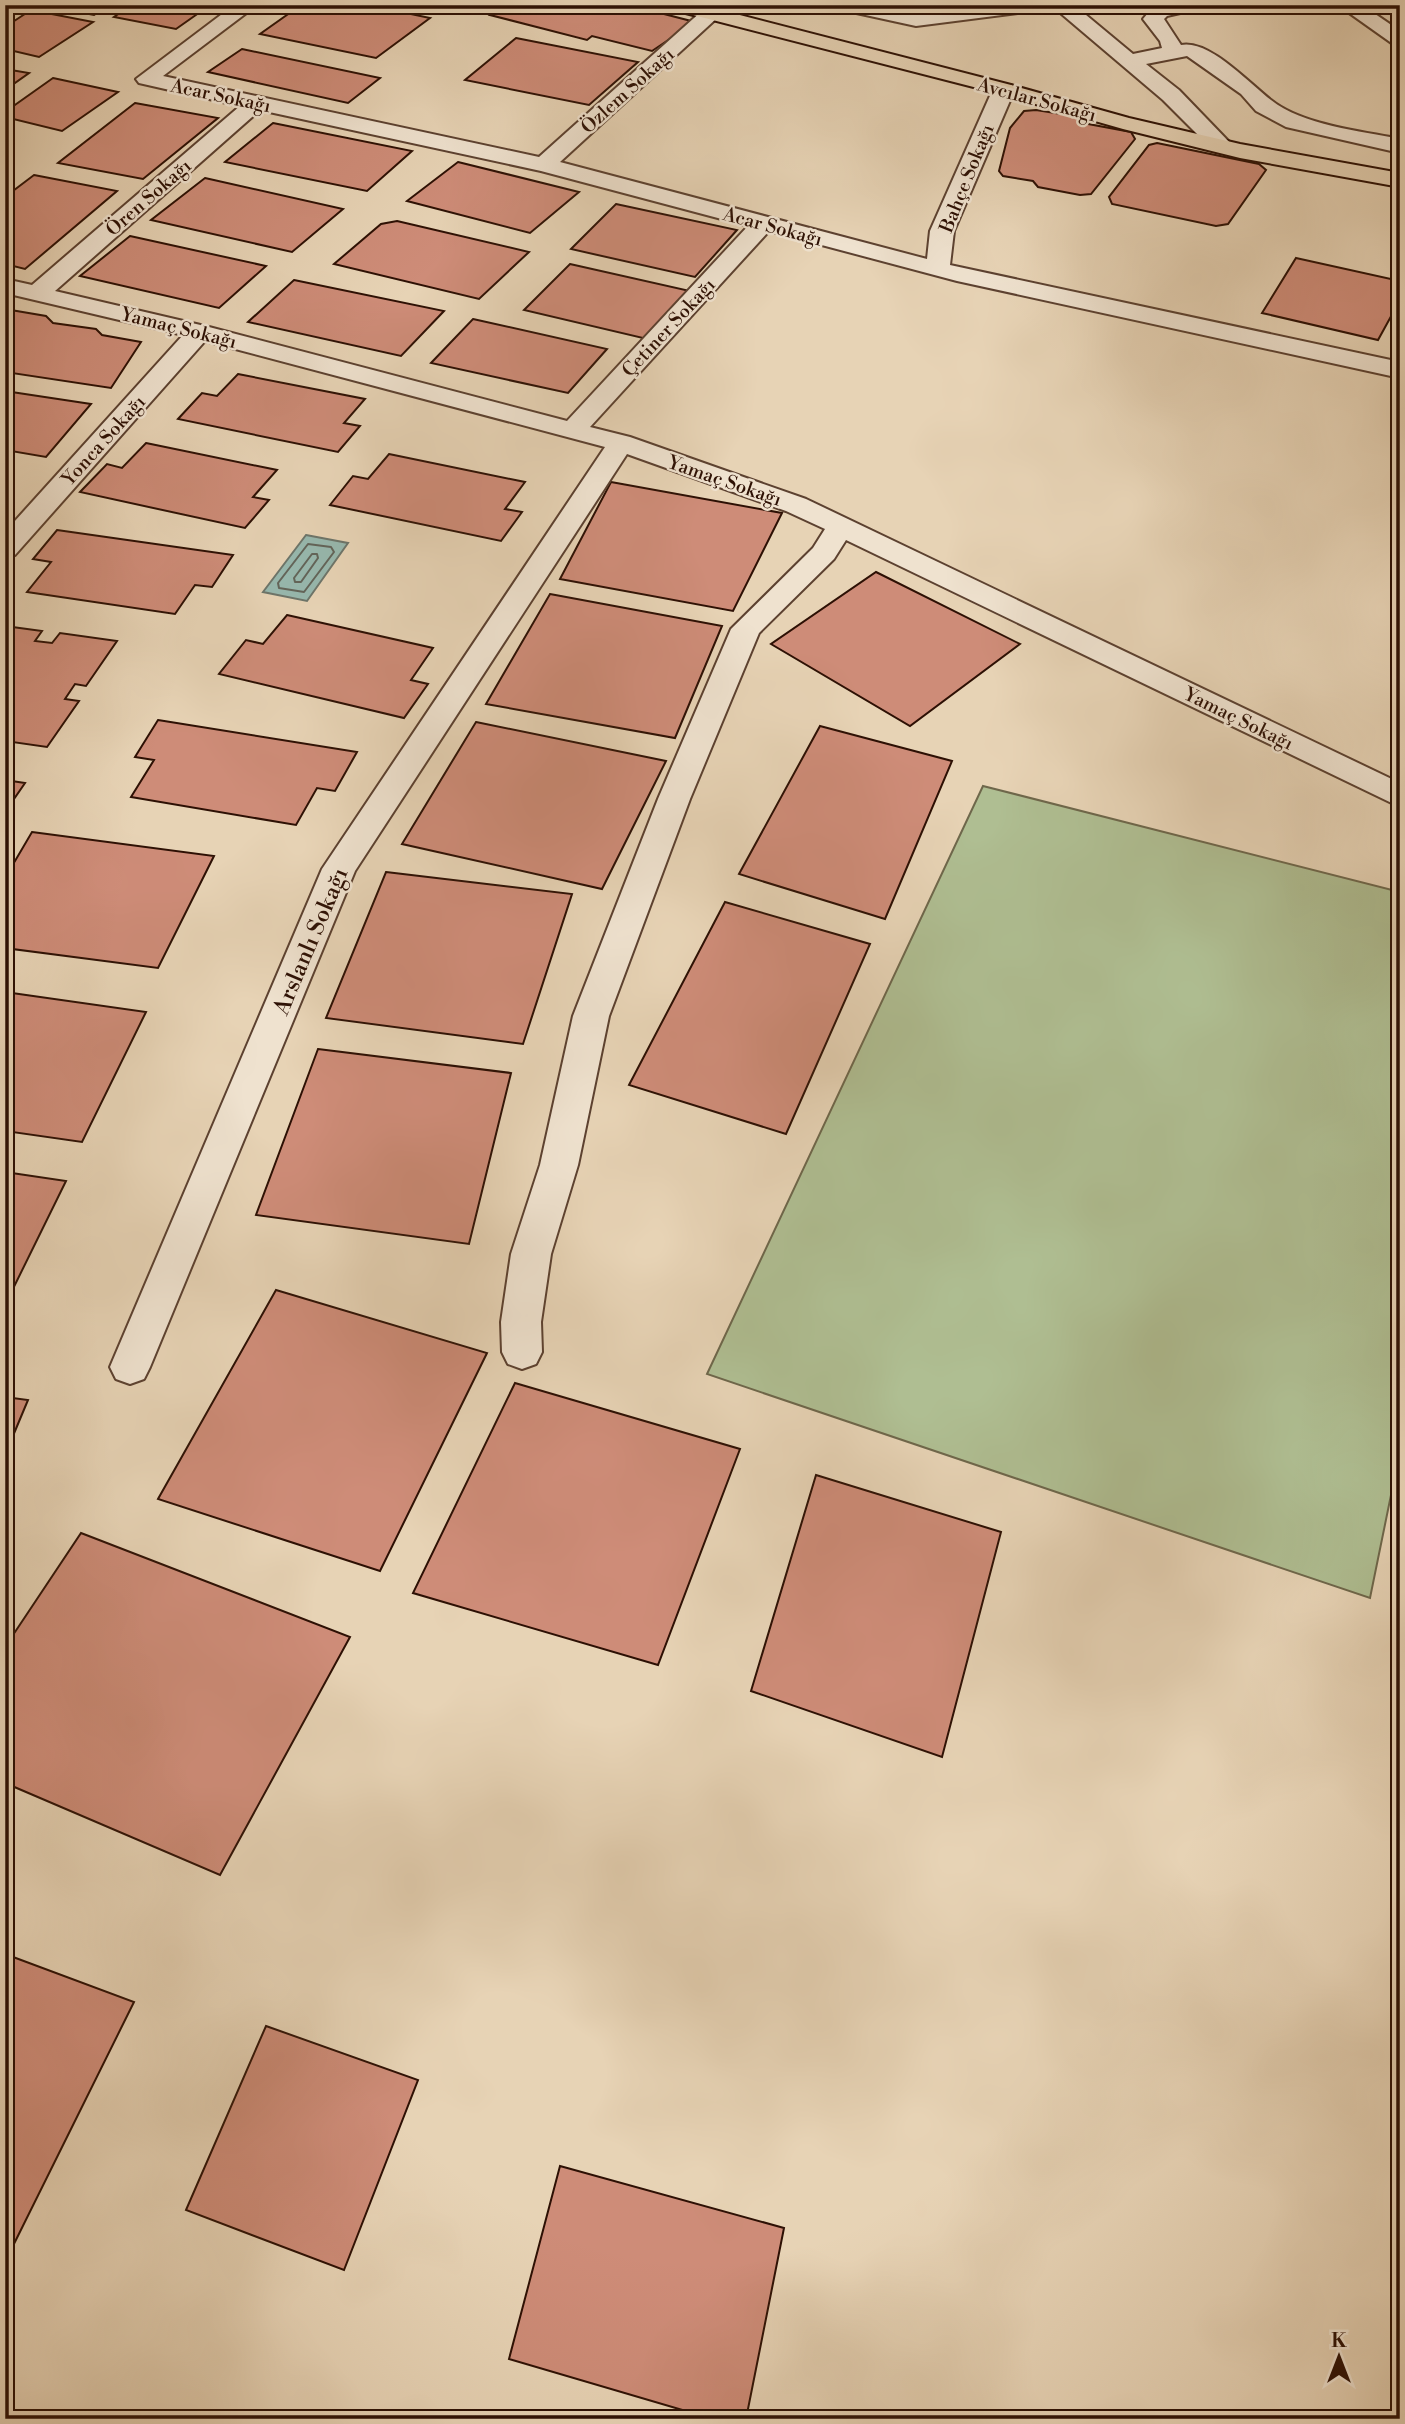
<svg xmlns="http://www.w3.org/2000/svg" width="1405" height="2424" font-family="'Libre Bodoni',serif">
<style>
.green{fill:#afbe92;stroke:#6e674b;stroke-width:2}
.water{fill:#97b8ae;stroke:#6d756a;stroke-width:2}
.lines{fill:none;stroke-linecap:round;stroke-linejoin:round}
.shore{stroke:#626459;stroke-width:2}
.building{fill:#ce8c78;stroke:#2d1004;stroke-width:2}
.minor-casing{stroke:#5c4130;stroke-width:4}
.major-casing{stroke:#2d1004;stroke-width:4}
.minor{fill:#efe2cf;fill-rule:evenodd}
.major{fill:#e7d3b5;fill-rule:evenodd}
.labels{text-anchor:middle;stroke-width:5;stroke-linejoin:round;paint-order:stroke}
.far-street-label{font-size:19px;fill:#2d1004;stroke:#efe2cf}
.street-label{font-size:23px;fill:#2d1004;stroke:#efe2cf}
</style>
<rect width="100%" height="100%" fill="#e7d3b5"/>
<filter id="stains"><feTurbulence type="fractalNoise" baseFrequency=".00286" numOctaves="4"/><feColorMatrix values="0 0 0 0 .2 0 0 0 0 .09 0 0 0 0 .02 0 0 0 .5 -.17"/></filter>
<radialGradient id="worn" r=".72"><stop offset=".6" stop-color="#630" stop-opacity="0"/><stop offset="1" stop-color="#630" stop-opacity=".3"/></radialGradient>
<polygon class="green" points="983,786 1400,892 1400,1451 1370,1598 707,1374"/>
<polygon class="water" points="306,535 348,543 307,601 263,592"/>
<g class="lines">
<g class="shore">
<polygon points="308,544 331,547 334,552 304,592 279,588 278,583"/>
<polygon points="312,554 317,554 318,558 301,582 295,582 294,578"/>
</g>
</g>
<g class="building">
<polygon points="42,5 110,5 94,15"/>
<polygon points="131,5 210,5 176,29 114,17"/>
<polygon points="301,5 368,5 430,18 376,58 260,34"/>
<polygon points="505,5 629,5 695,22 652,51 592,36 587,40 490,15"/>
<polygon points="31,10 93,22 39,57 5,49 5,27"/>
<polygon points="516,38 638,62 589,105 465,80"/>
<polygon points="242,49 380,78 348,103 208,72"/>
<polygon points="5,69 29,73 5,90"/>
<polygon points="53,78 118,92 62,131 5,117 5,112"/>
<polygon points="135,103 218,118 143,179 58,163"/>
<polygon points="1036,110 1074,116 1083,123 1131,132 1135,139 1091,194 1080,195 1038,187 1033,181 1003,176 999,171 1010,128 1024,111"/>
<polygon points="273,123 412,151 367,191 225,162"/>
<polygon points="1157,143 1259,164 1266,170 1228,224 1216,226 1112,204 1109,197 1149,145"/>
<polygon points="458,162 579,192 530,233 407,201"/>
<polygon points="34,175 117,191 25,269 5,264 5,197"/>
<polygon points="205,178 343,209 292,252 151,220"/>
<polygon points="616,204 737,230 695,277 571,249"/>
<polygon points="397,221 529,252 479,299 334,264 381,224"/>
<polygon points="130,236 266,266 219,308 80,276"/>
<polygon points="1296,258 1400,281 1400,300 1378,340 1262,313"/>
<polygon points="570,264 690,291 647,339 524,310"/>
<polygon points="294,280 444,311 401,356 248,322"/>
<polygon points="5,309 46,316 53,323 96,329 102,335 141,342 111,388 5,372"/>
<polygon points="473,319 607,349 568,393 431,363"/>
<polygon points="238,374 365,399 344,423 360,426 338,452 178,419 202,393 217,396"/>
<polygon points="5,391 91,404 46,457 5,450"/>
<polygon points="146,443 277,470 253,497 269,500 245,528 80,492 107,464 122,468"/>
<polygon points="389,454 525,482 505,509 522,512 501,541 330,505 353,476 368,479"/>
<polygon points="611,482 782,513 733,611 560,579"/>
<polygon points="57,530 233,555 212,587 195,585 175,614 27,592 51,562 33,559"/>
<polygon points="876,572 1020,644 910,726 771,644"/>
<polygon points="550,594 722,626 675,738 486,704"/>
<polygon points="287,615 433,648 411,680 428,684 404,718 219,674 246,640 263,644"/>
<polygon points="5,626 42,631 35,641 52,643 60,633 117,641 86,686 75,684 65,699 79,701 47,747 5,741"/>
<polygon points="158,720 357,752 335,791 317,788 296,825 131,797 154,760 135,757"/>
<polygon points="476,722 666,761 602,889 402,844"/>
<polygon points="820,726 952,761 885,919 739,874"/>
<polygon points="5,780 25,783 5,812"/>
<polygon points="32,832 214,856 158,968 5,948 5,878"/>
<polygon points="386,872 572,894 523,1044 326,1018"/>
<polygon points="725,902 870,944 786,1134 629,1085"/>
<polygon points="5,992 146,1012 82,1142 5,1131"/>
<polygon points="318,1049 511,1073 469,1244 256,1215"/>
<polygon points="5,1172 66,1181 5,1305"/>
<polygon points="276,1290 487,1353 380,1571 158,1499"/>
<polygon points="515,1383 740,1449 658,1665 413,1593"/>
<polygon points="5,1397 28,1400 5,1455"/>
<polygon points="816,1475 1001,1532 942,1757 751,1691"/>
<polygon points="81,1533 350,1637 220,1875 5,1783 5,1647"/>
<polygon points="5,1954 134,2002 5,2262"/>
<polygon points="266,2026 418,2080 344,2270 186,2210"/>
<polygon points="560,2166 784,2228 746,2419 713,2419 509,2359"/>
</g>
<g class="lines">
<g class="minor-casing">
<g id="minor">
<path d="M234,5H257L163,76L539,157L703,10H717L720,14L717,18L560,162L927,259L930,231L993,89L997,85H1011L1015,89L954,231L950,265L1400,362V378L957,281L769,231L590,427L630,437L806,499L1400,783V807L846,540L834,559L759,633L690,799L609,1016L578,1165L551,1254L541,1322L542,1352L536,1364L522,1369L508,1364L502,1352L501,1322L511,1254L540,1165L573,1016L658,799L731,629L813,548L825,529L786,511L627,454L355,871L150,1367L144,1379L130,1384L116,1379L110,1367L322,869L605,447L205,341L15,555L5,557V532L183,335L5,293V279L32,285L240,106L139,83L136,79ZM260,110L541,171L748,226L567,421L209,327L55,291Z"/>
<polygon points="835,5 874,5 916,14 984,5 1043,5 1033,11 916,26 838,9"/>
<path d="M1051,5H1074L1133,54L1162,48L1160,41L1143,19L1153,7L1201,5L1198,9L1167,16L1164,19L1181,45C1209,39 1250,84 1271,100C1302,125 1361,131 1400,139V153L1286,127L1256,111L1241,94L1187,56L1146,64L1179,90L1233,146L1230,151H1214L1163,100Z"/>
<polygon points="1338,5 1362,5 1400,31 1400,46 1393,44"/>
</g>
</g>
<g class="major-casing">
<polygon id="major" points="667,5 701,5 1011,85 1129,118 1240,144 1400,173 1400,187 1240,158 1123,129 997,93 670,9"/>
</g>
<use href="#minor" class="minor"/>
<use href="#major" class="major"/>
</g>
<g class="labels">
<g class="far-street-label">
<text transform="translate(627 90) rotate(-42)" y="7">Özlem Sokağı</text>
<text transform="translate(221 95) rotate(12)" y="7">Acar Sokağı</text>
<text transform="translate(1037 99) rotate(15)" y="7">Avcılar Sokağı</text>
<text transform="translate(966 178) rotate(-68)" y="7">Bahçe Sokağı</text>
<text transform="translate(148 197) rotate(-41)" y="7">Ören Sokağı</text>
<text transform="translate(773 226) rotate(15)" y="7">Acar Sokağı</text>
<text transform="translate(179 327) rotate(14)" y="7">Yamaç Sokağı</text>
<text transform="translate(668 327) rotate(-47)" y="7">Çetiner Sokağı</text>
<text transform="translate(103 440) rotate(-48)" y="7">Yonca Sokağı</text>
<text transform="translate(725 480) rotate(19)" y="7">Yamaç Sokağı</text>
<text transform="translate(1239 718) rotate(26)" y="7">Yamaç Sokağı</text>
</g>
<g class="street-label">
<text transform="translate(310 941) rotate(-67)" y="8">Arslanlı Sokağı</text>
</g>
</g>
<rect width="1405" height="2424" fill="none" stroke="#e7d3b5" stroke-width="28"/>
<rect x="7" y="7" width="1391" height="2410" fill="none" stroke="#2d1004" stroke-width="3.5"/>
<rect x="14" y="14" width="1377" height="2396" fill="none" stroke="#2d1004" stroke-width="2"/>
<g transform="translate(1339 2357)" stroke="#efe2cf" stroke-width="5" paint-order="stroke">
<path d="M0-5L12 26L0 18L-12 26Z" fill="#2d1004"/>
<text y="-10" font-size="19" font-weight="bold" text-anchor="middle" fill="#2d1004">K</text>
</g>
<rect width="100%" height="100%" filter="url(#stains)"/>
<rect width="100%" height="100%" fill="url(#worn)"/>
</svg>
